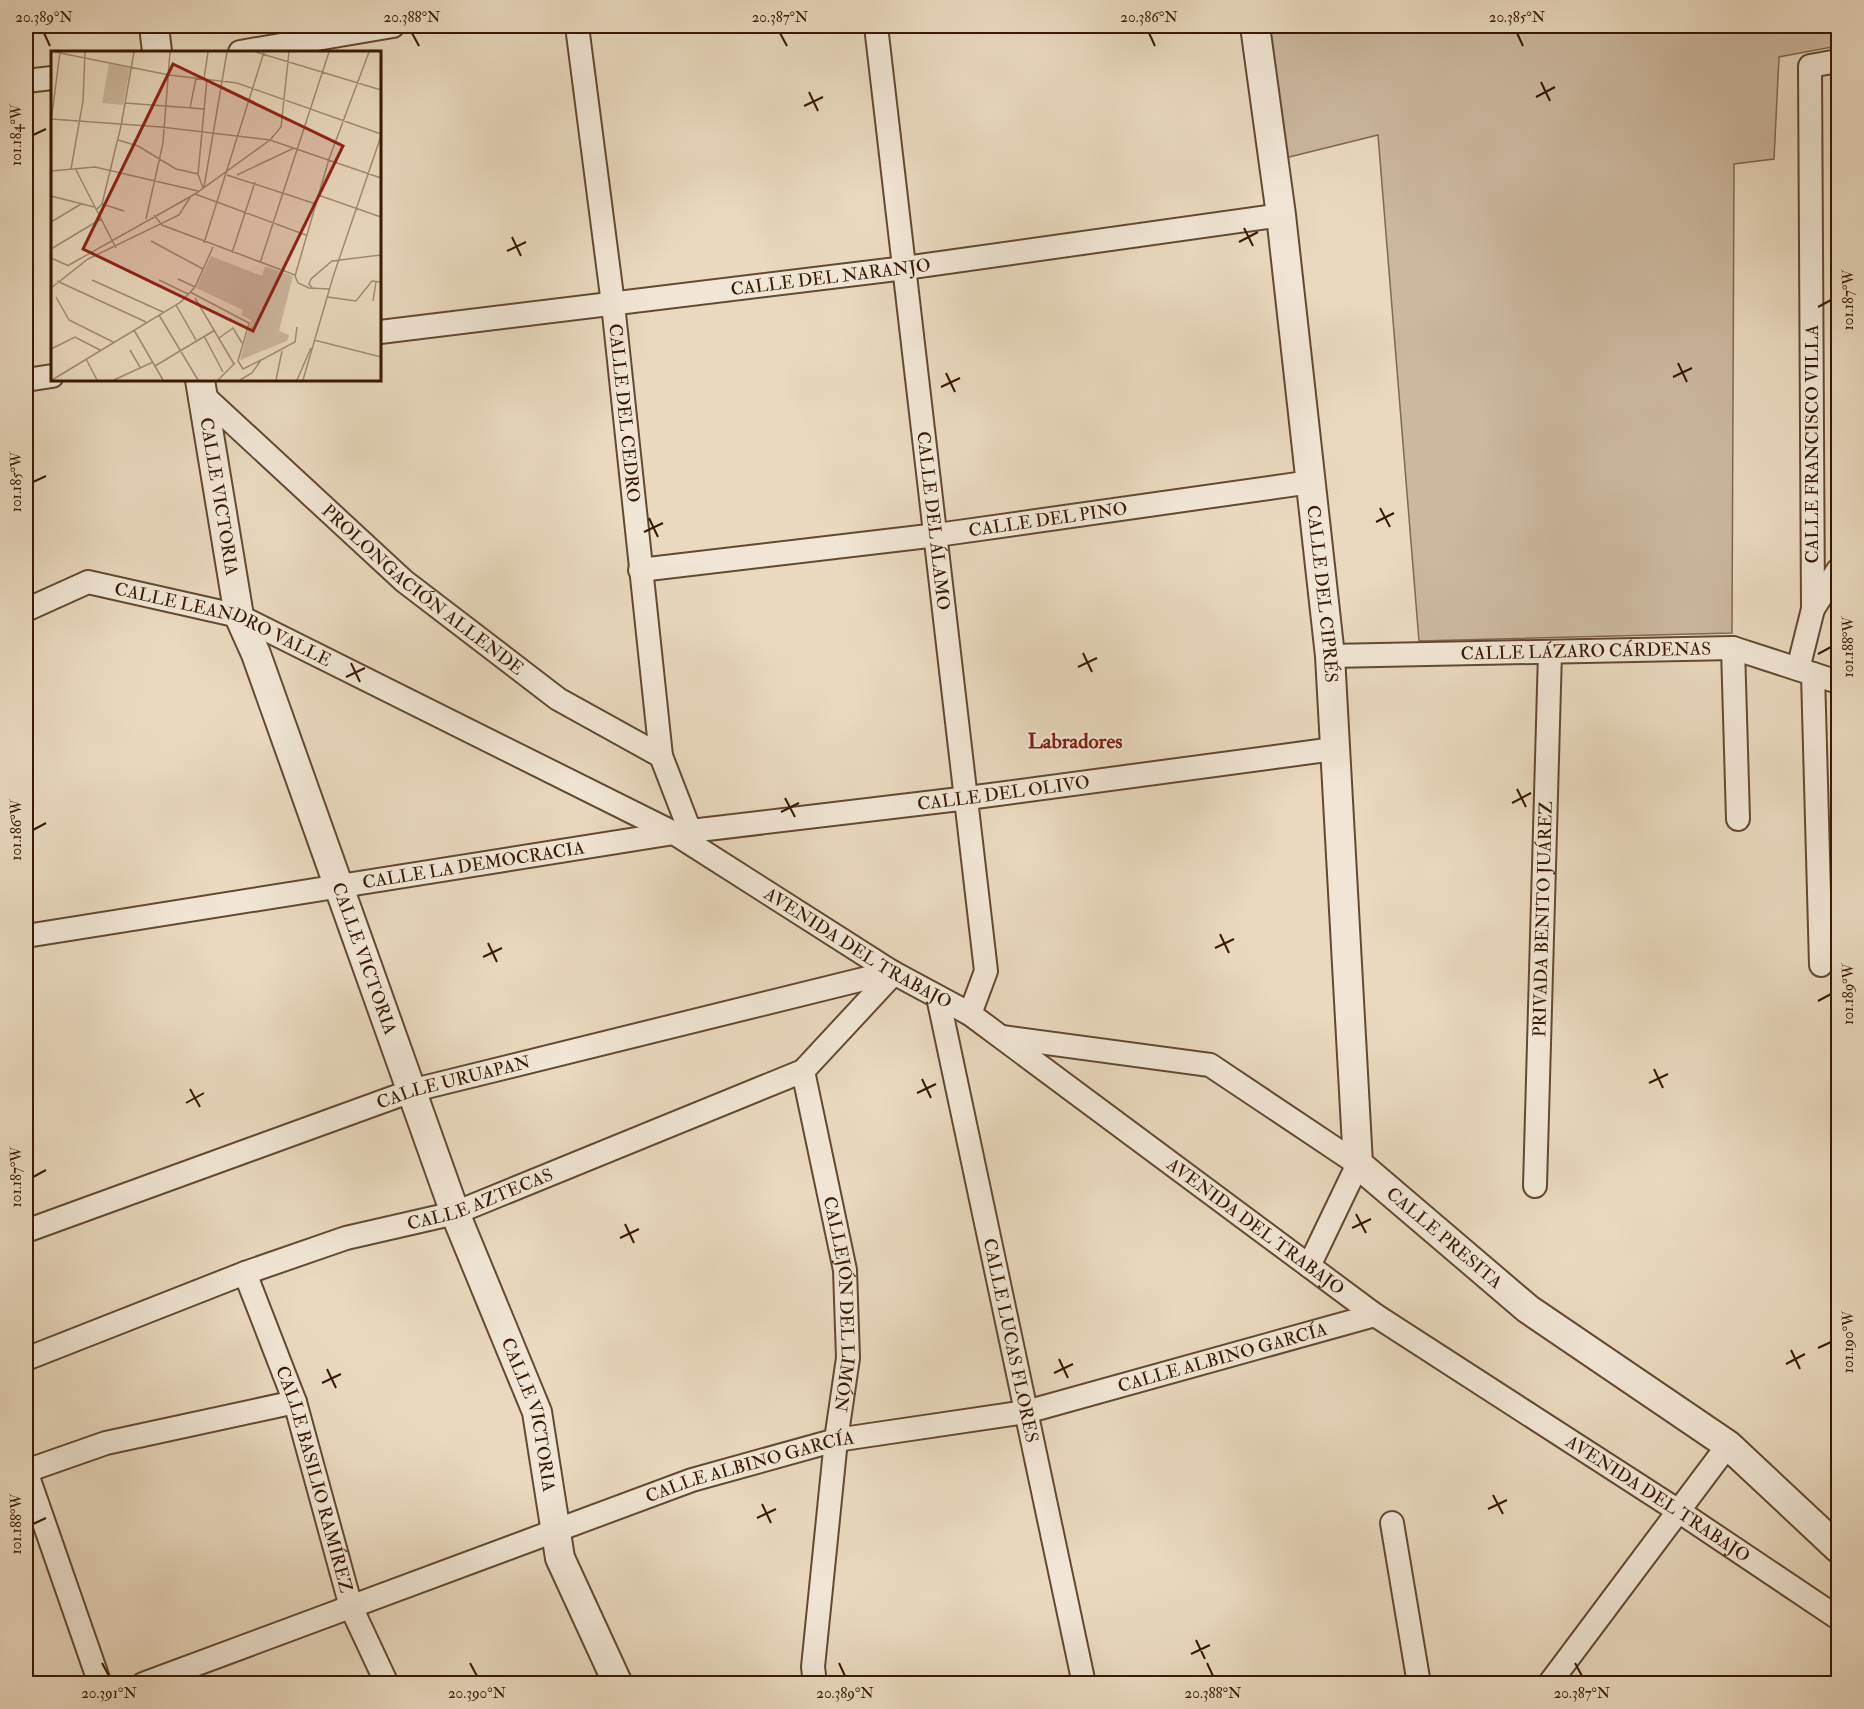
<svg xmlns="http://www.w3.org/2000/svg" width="1864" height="1709" font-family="'IM FELL Double Pica',serif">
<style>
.green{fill:#ccb89f;stroke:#826850;stroke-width:1.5}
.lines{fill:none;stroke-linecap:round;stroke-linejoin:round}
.minor-casing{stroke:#644931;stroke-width:26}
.tertiary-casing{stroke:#644931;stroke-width:32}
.minor{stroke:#f1e6d5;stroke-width:22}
.tertiary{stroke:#f1e6d5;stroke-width:28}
.ticks{fill:none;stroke:#381902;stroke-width:2}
.labels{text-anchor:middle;stroke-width:4.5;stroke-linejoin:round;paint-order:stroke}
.street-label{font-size:18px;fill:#381902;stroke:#f1e6d5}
.quarter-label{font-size:21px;font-weight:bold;fill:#7a1f14;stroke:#f1e6d5}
.inset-road{fill:none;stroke:#a38c73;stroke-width:1.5}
.view{fill:#8f2418;fill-opacity:0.15;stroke:#8f2418;stroke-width:3}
.inset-edge{fill:none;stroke:#381902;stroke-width:3}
.neatline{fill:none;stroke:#381902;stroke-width:2}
.ticks-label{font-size:15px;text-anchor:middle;fill:#381902}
</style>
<rect width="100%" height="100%" fill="#ead9bf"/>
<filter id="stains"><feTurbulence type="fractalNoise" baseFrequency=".00333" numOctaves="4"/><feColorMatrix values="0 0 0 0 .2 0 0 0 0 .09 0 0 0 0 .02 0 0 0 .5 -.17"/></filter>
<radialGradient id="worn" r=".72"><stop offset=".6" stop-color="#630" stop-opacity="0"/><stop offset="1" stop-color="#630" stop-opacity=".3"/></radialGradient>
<polygon class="green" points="1266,26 1838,26 1838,46 1779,57 1774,159 1734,164 1732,633 1419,641 1378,135 1281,159"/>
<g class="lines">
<g class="minor-casing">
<g id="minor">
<path id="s1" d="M577,26L613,304L661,756L690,831"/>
<path id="s2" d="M876,26L986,971L970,1014"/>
<polyline points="240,52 393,26"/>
<polyline points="26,81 52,78"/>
<path id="s3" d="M380,332L905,268L1281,215"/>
<polyline points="26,380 52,376"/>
<path id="s4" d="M205,397L404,581L558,699L661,756"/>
<path id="s5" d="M640,570L937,535L1311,482"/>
<polyline points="1813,609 1838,570"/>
<path id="s6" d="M26,610L88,582L239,616L674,833L892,972L970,1014L1375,1315L1680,1512L1838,1618"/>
<polyline points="1733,648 1738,819"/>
<path id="s7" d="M1330,656L1733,648L1838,682"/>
<polyline points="1798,669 1813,609 1810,66 1838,61"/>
<polyline points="1813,674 1821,965"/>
<path id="s8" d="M26,936L674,833L968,798L1334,749"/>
<path id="s9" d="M938,997L1084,1684"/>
<polyline points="1002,1037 1210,1065 1358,1164 1309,1266"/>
<path id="s10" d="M803,1071L845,1270L848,1358L836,1440L813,1667L815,1684"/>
<path id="s11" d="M1535,1186L1550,652"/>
<path id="s12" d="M26,1231L414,1090L892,972"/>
<path id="s13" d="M245,1273L295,1402L351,1607L387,1684"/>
<path id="s14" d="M26,1359L245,1273L346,1238L455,1213L803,1071L894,973"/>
<polyline points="26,1471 106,1443 295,1402"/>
<polyline points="26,1471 100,1684"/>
<polyline points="1392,1523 1419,1684"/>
<path id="s15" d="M143,1684L692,1480L836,1440L1026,1412L1375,1315"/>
<polyline points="1549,1684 1728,1445"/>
</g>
</g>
<g class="tertiary-casing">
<g id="tertiary">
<polyline points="154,26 157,52"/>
<path id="s16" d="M1255,26L1281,215L1330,656L1358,1164L1528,1309L1728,1445L1838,1548"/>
<path id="s17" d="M200,380L239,616L256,654L455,1213L537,1412L560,1558L618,1684"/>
</g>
</g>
<use href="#minor" class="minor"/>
<use href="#tertiary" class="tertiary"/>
</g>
<path class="ticks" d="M44,33L50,46M412,33L419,46M780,33L787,46M1149,33L1155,46M1517,33L1523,46M1541,82L1550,101M809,92L818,111M1536,97L1555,87M804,106L823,97M33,135L46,129M1244,228L1253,246M512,237L521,256M1239,242L1258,232M507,251L526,242M1818,307L1831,300M1678,363L1687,382M946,373L955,392M1673,377L1692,368M941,387L960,378M33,482L46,476M1380,508L1390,527M649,518L658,537M1376,522L1394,513M644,532L663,523M1083,653L1092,672M1818,654L1831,647M351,663L360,682M1078,667L1097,658M346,677L365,668M1517,789L1526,807M785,798L795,817M1512,803L1531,793M781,812L799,803M33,830L46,823M1220,934L1229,953M488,943L497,962M1215,948L1234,939M483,957L502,948M1818,1001L1831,994M1654,1069L1663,1088M922,1079L931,1098M1649,1083L1668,1074M190,1089L200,1107M917,1093L936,1084M186,1103L204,1093M33,1177L46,1170M1356,1214L1366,1233M625,1224L634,1243M1352,1228L1371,1219M620,1238L639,1229M1818,1348L1831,1342M1791,1350L1800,1369M1059,1359L1068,1378M1786,1364L1805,1354M327,1369L336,1388M1054,1373L1073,1364M322,1383L341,1374M1493,1495L1503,1514M762,1504L771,1523M1488,1509L1507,1500M757,1518L776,1509M33,1524L46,1518M1196,1640L1205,1659M1191,1654L1210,1645M102,1663L109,1676M470,1663L477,1676M839,1663L845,1676M1207,1663L1213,1676M1575,1663L1582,1676"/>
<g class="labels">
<g class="street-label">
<text dy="6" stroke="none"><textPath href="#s3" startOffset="454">CALLE DEL NARANJO</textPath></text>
<text dy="6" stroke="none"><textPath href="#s1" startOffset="390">CALLE DEL CEDRO</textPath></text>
<text transform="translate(1812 444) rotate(-90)" y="6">CALLE FRANCISCO VILLA</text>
<text dy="6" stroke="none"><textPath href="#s17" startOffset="118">CALLE VICTORIA</textPath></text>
<text dy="6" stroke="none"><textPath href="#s5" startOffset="411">CALLE DEL PINO</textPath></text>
<text dy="6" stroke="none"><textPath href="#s2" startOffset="498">CALLE DEL ÁLAMO</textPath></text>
<text dy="6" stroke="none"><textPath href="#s4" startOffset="291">PROLONGACIÓN ALLENDE</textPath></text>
<text dy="6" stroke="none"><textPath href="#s16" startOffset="572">CALLE DEL CIPRÉS</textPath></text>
<text dy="6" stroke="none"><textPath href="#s6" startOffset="210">CALLE LEANDRO VALLE</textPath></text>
<text dy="6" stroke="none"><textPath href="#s7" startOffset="256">CALLE LÁZARO CÁRDENAS</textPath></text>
<text dy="6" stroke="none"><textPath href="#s8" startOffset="988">CALLE DEL OLIVO</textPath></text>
<text dy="6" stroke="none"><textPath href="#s8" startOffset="453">CALLE LA DEMOCRACIA</textPath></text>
<text dy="6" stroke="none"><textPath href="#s11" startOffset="267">PRIVADA BENITO JUÁREZ</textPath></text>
<text dy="6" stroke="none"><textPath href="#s6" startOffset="926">AVENIDA DEL TRABAJO</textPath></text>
<text dy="6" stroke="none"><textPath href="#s17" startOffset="604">CALLE VICTORIA</textPath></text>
<text dy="6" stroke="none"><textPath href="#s12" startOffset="453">CALLE URUAPAN</textPath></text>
<text dy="6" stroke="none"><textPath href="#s14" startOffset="482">CALLE AZTECAS</textPath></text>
<text dy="6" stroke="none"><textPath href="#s6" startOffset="1412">AVENIDA DEL TRABAJO</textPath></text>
<text dy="6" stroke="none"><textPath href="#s16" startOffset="1257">CALLE PRESITA</textPath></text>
<text dy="6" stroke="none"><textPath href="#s10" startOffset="237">CALLEJÓN DEL LIMÓN</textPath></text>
<text dy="6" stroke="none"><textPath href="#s9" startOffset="351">CALLE LUCAS FLORES</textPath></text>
<text dy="6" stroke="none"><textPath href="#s15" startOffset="1131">CALLE ALBINO GARCÍA</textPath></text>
<text dy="6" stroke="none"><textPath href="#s17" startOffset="1090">CALLE VICTORIA</textPath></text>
<text dy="6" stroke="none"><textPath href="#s15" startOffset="645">CALLE ALBINO GARCÍA</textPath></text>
<text dy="6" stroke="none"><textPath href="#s13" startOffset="218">CALLE BASILIO RAMÍREZ</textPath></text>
<text dy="6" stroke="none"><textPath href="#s6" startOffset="1898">AVENIDA DEL TRABAJO</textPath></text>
</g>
<g class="quarter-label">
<text x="1075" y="748">Labradores</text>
</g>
</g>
<g transform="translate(51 51)">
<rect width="330" height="330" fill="#ead9bf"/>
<path d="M58,13L79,17L72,54L51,52ZM160,205L211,225L214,215L242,225L228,280L238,284L236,290L189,309L200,269L190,264L192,259L145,237Z" fill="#ccb89f"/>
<path class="inset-road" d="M4,1L118,24L186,32L330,83M205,1L330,39M153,28L157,1M74,52L154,58M139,57L145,27M0,68L110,76L219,89L330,127M0,71L9,1M67,89L87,95L125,118L147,123M24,117L65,197M20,118L32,50L34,1M0,120L44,116L147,140M176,124L265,153M186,124L243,97M153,136L176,1M152,137L147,123L156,28M144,143L255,184M267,144L330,166M0,145L43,156M51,153L73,160M45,159L51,153L70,75L83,1M103,164L111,174L244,224M95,168L112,92L119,1M0,171L30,153M100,190L152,218M153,192L213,1M0,198L50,168M181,202L204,131M0,207L18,215M209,212L278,1M18,214L144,143L219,89L230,76L238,1M127,228L144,236M41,229L112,261M108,229L137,243M6,230L95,271M0,237L37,208L128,164L140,145M262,238L258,233L260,228L281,210L330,204M278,238L258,237L247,232L244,225L278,108L318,1M139,241L198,272L187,310M5,246L18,269L62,291M276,246L305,250L321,230L330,231M144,247L183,313M322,250L325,231M125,254L145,289M108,264L147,329M83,279L112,329M153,285L172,321M168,287L182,277L191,292M263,289L330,306M0,298L24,286L49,299M79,299L89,316M35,308L46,329M187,310L192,318L210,309M104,315L164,279M1,329L130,251L144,236L162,196M63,329L102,311M167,329L184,312M189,329L201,322L210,309L244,291L246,276M225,329L231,300M246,329L260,297M252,329L282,226L330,85"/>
<path class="view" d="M122,13L292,95L202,280L32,198Z"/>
<rect width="330" height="330" class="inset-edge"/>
</g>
<rect width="1864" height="1709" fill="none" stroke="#ead9bf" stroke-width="66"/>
<rect x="33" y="33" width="1798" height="1643" class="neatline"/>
<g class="ticks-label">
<text x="44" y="22">20.389°N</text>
<text x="412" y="22">20.388°N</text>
<text x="780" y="22">20.387°N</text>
<text x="1149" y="22">20.386°N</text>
<text x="1517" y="22">20.385°N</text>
<text transform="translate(16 135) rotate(-90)" y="5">101.184°W</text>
<text transform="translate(1848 300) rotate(-90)" y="5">101.187°W</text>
<text transform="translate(16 482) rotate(-90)" y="5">101.185°W</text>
<text transform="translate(1848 647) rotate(-90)" y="5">101.188°W</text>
<text transform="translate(16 830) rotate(-90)" y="5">101.186°W</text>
<text transform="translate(1848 994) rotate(-90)" y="5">101.189°W</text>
<text transform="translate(16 1177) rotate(-90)" y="5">101.187°W</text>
<text transform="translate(1848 1342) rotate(-90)" y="5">101.190°W</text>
<text transform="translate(16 1524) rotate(-90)" y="5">101.188°W</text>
<text x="109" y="1698">20.391°N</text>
<text x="477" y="1698">20.390°N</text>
<text x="845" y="1698">20.389°N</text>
<text x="1213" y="1698">20.388°N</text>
<text x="1582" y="1698">20.387°N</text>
</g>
<rect width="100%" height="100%" filter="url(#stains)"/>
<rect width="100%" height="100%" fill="url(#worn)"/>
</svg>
